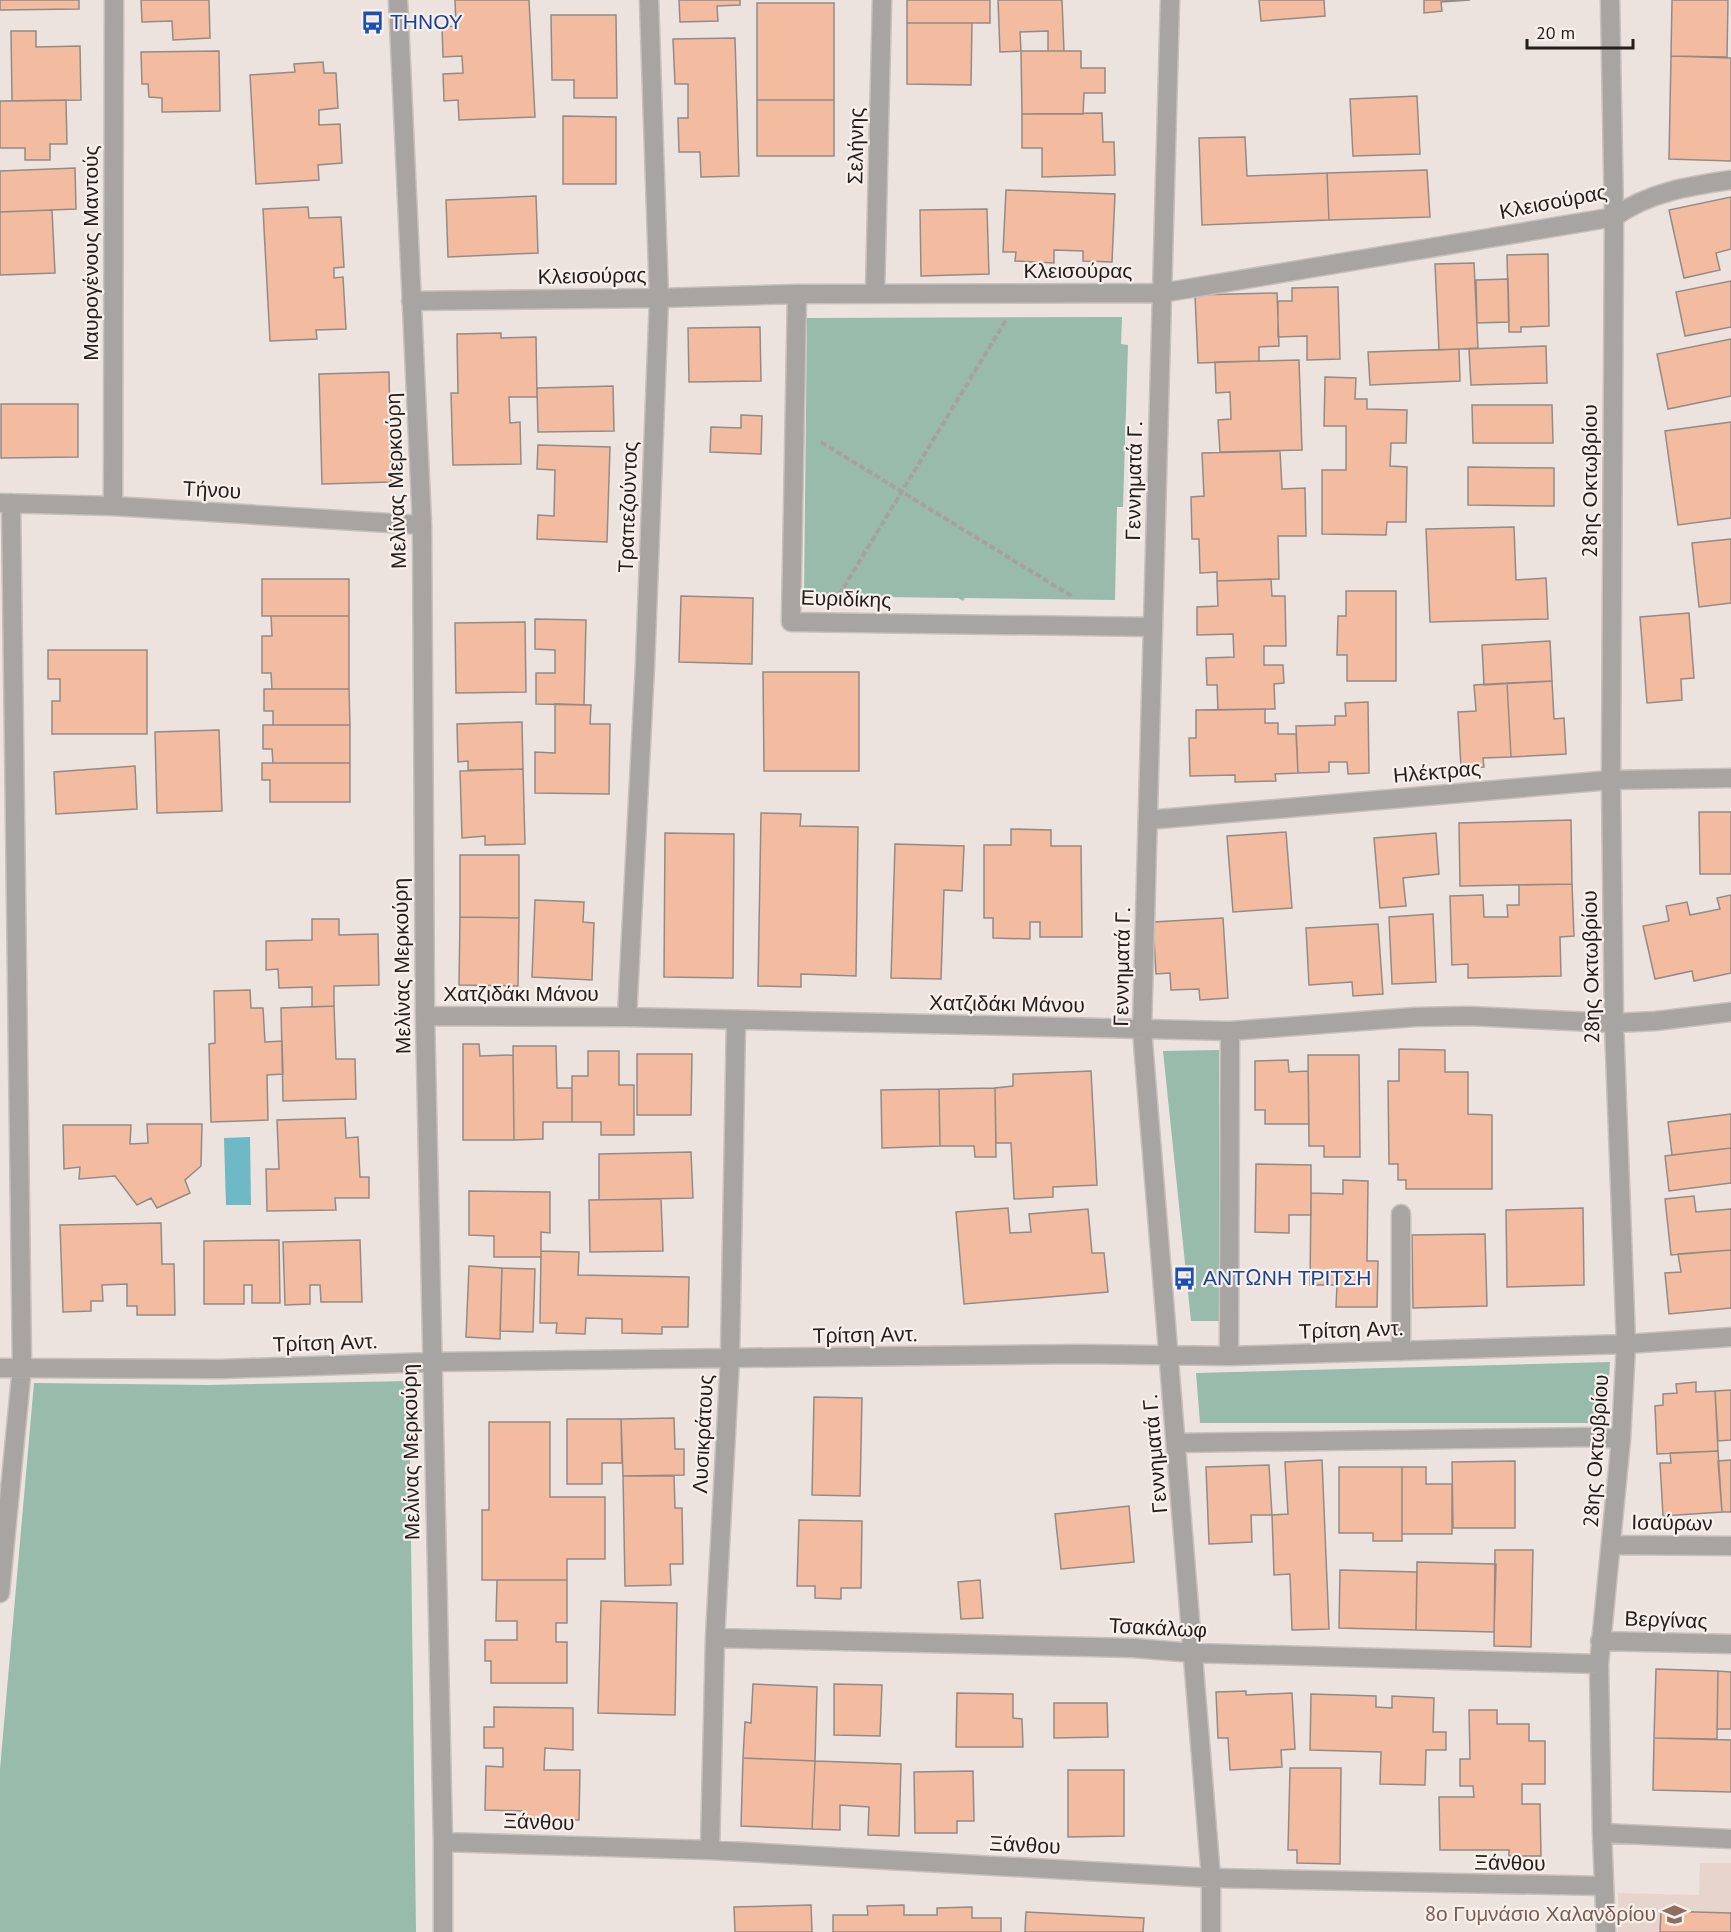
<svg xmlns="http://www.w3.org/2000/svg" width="1731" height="1932" font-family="'PT Sans',sans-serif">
  <rect width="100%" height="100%" fill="#ede3de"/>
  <path fill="#e7d5cd" d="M1700,1863h31v69h-113v-39l81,2z"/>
  <path fill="#98bbab" d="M1122,317l-1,27 7,1 -5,162h-6l-2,93 -150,-2 -2,3 -5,-3 -154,-2 3,-278z
    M1219,1050v271h-28l-28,-270z
    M1610,1362l-4,61h-406l-4,-50z
    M409,1381l7,551h-416v-163l34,-386 173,2z"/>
  <path fill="#6fb8c5" d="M250,1137l1,68h-25l-2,-67z"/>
  <path fill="#f3bb9f" stroke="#948b86" stroke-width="1.5" d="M0,0h79v9l-79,1z
    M141,0h68l1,38 -37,2 -1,-19 -30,1z
    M455,0h74l6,117 -76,3 -1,-20 -14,1 -1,-27 20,-1 -1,-17 -19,1 -1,-30 14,-1z
    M679,0h61v5l-23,1 1,15 -38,1z
    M907,0h83v23h-83z
    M998,0h64l2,51h-16v-20l-28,1 1,19 -21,1z
    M1259,0h65l1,16 -64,5z
    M1424,0h46l-29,2 1,9 -18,2z
    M1672,0h56l-1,57 -56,-1z
    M757,3h77v97h-77z
    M551,15h65l1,83h-43v-18h-22z
    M907,23h65l-1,62 -64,-1z
    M11,31h25v16l44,-1 1,54 -69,1z
    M735,38l4,138 -38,1 -1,-25h-21l-1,-34h10v-34h-13l-2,-45z
    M219,51l1,60 -58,1v-14l-13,-1 -1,-13h-6l-1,-32z
    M1021,51h60v17h24v25h-21l-1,21h-61z
    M1671,56l60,2v103l-62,-2z
    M323,62l1,11h12l2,35 -19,2v15l21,-1 2,39 -24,2 1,15 -63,4 -6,-109 45,-3 -1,-8z
    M1417,96l3,58 -67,2 -3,-57z
    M66,100l1,44h-17v16h-25v-12h-25v-47z
    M757,100h77v56h-77z
    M1102,113l1,29h11l1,33 -73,2v-29h-20v-34z
    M563,116l53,1v67h-53z
    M1245,137l2,39 80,-3 2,47 -127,5 -3,-87z
    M75,168l1,41 -76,3v-41z
    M1427,170l3,47 -101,3 -2,-47z
    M1006,190l109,4 -3,68 -29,-1v-10l-29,-1v13l-39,-2 1,-9h-13z
    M536,196l2,57 -90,4 -2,-57z
    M1731,197v52l-15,4 4,17 -36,8 -15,-68z
    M308,207l1,11 32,-1 3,50 -10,1v10l9,-1 3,52 -30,1 1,9 -47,2 -7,-132z
    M987,209l2,65 -68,2 -1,-66z
    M52,210l3,63 -55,2v-63z
    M1548,254l1,72 -28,1v5h-12l-2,-77z
    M1474,263l4,85 -39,2 -4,-86z
    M1508,279l1,43 -32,1 -1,-43z
    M1731,281v46l-46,9 -9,-44z
    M1338,287l2,72 -33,1v-24l-29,1v-36h14v-13z
    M1277,293l2,53 -20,1v14l-61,2 -3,-68z
    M760,327l1,54 -72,1 -1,-54z
    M501,333v5l35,-1 1,60h-28l1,26 10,-1 1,42 -68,1 -2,-72h7l-1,-59z
    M1731,339v57l-63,13 -11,-55z
    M1546,346l1,37 -76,2 -2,-36z
    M1459,349l1,32 -90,4 -2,-33z
    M1299,360l3,90 -82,2 -2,-32 13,-1 -1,-27 -14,1 -1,-31z
    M389,372l2,110 -69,2 -3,-110z
    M1325,377l31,1 -1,21h12v10l40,1 -1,33h-15l-1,23 17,1 -1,55h-19l-1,13 -64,-1v-64h24v-44h-22z
    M613,386l1,45 -76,1 -1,-44z
    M1,404h77v53l-77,1z
    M1472,405h80l1,38h-80z
    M741,415l21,1 -1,38 -51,-2 1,-25 30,1z
    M1731,422v96l-53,7 -13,-94z
    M538,445l72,2 -3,95 -70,-3 1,-24 16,1 1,-46 -18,-1z
    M1280,451l2,38 23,-1 1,48h-28l1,43 -62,2v-9l-17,1 -1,-34h-7l-1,-42 13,-1 -2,-43z
    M1468,467l86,1v38l-86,-1z
    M1514,527l2,53 30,-2 2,41 -118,3 -4,-93z
    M1731,539v64l-32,4 -7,-64z
    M262,579h87v37h-87z
    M1271,579l1,17h13l1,50h-22v19h19l1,18 -10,1 1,25 -57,1 -1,-25h-10l-1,-27 28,-1 -1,-23 -36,1v-28l21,-1 -1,-25z
    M1346,591h50v90h-49v-26h-10l1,-39h8z
    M681,596l72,2 -1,66 -73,-2z
    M1689,613l5,65 -13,1 1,21 -35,3 -7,-86z
    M271,616h78v73h-77l-1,-16h-9v-37h10z
    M535,619l51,1 -2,85 -48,-1v-31h19v-23l-20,-1z
    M525,622l1,70 -70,1 -1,-70z
    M1550,641l2,40 -68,4 -2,-40z
    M48,650h99v84h-95v-33h8v-22h-12z
    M763,672h96v99h-95z
    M1552,681l2,38 10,-1 2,36 -55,3 -4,-74z
    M1507,683l4,74 -28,1 1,9 -23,1 -3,-56 18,-1 -2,-26z
    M264,689h85l1,36h-77v-14h-9z
    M1368,702l1,71 -21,1 -1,-12h-18v10l-31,1 -2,-47 39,-1v-9h11l-1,-13z
    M555,704l36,1 -1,19h20l-1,70 -74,-1v-41l20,1z
    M1265,709v14h13v11h18l2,39 -23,1 1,7 -41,1v-7l-45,1 -1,-38h7v-28z
    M522,722l1,47 -55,1v-9l-10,1 -1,-38z
    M263,725h87v38h-77l-1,-14h-9z
    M219,730l3,81 -65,2 -2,-81z
    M262,763h88v39h-80v-22h-8z
    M135,766l2,43 -81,5 -2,-42z
    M523,769l2,75 -40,1v-9l-23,2 -2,-67z
    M1699,812h32v62h-31z
    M761,813l40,1 -1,12 58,1 -2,149 -55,-2v13l-43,-1z
    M1571,820l1,64 -112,2 -1,-63z
    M1011,829l40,1v16h30l1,91h-42v-15h-10v17l-37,-1v-20h-9v-73h27z
    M1286,832l6,76 -59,4 -6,-76z
    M665,833l69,1 -1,144 -69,-1z
    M1436,833l3,41 -36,4 3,28 -26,2 -6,-70z
    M895,844l69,2 -2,45 -18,-1 -3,89 -50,-1z
    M460,855h59v63l-59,-1z
    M1572,884l2,52 -14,1 1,39 -93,2v-14l-16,1 -2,-69 33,-1 1,22h24l-1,-12h12v-20z
    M1731,895v78l-37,8 -2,-10 -37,8 -12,-53 26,-5 -3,-15 21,-4 3,13 30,-6 -3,-11z
    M535,900l49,2 -1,20 11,1 -2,57 -60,-3z
    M1433,914l3,68 -44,2 -3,-67z
    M460,917l59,1 -1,68 -59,-1z
    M1223,918l5,80 -28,2 -1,-11 -28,1 -1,-17 -14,1 -3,-52z
    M312,919h27v16l39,-1 1,51 -45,1v20l-22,1v-20l-33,1 -1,-19 -12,1v-29l46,-1z
    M1378,924l5,70 -30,2 -1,-14 -43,3 -3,-57z
    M250,990l1,18h12l2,34 17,-1 1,33 -16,1 1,45 -57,2 -2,-78 6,-1 -1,-52z
    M334,1006l2,53h19l1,40 -73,2 -2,-93z
    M463,1044h16l1,12 33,-1 1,85h-51z
    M513,1046h43l1,42h15v34h-29v17l-29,1z
    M1399,1049l46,1v22h23v42l24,1v74h-86v-9h-8v-16h-9l-1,-83h11z
    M588,1051h31v34h15v50h-33v-13h-29v-46h16z
    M637,1054h55l-1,61h-54z
    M1308,1055h51l1,102h-36v-11h-15z
    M1288,1060l1,12 19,-1 1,53h-44v-14h-10v-49z
    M1091,1071l6,114 -44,2v10l-39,2 -3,-56h-15l-1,-55 18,-2v-12z
    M995,1088l1,69h-21l-1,-11h-34l-1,-57z
    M939,1089l1,57 -58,2 -1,-58z
    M1731,1114v34l-59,7 -4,-33z
    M345,1118l1,20 12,-1 2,40h9v21h-34l1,12 -69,1 -1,-42h13l-2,-49z
    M147,1124h55l-1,42 -16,14 5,13 -33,15 -6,-10 -14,7 -22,-29 -36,3 1,-12 -16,2 -1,-44h68l-1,19 18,-1z
    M1731,1148v35l-62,8 -4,-35z
    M691,1152l2,46 -94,2v-46z
    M1256,1164l55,1v50h-22v18l-34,-1z
    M1343,1180l25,1 -1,80h11l-1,46h-41l1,-22h-27l1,-92 32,1z
    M469,1191l81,1v41l-9,-1v25h-47v-21l-25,-1z
    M1694,1196l2,16 35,-3v41l-60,5 -6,-56z
    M661,1199l2,52 -73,1 -1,-52z
    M1008,1208l2,25 21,-1 -2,-18 59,-5 4,44h12l4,39 -144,12 -8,-92z
    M1583,1208l1,77 -77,2 -1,-77z
    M161,1223l1,41h12l1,51h-38v-9h-10v-22l-25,1 1,16h-12v10l-28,1 -3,-87z
    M1485,1234l2,72 -74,2 -1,-73z
    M279,1240l1,63h-28v-18h-8v19h-40v-63z
    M360,1240l2,62h-41l-1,-17h-10v19l-25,1 -2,-63z
    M1731,1250v58l-62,6 -4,-41 16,-1 -3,-18z
    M541,1251l38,1 -1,23 111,2 -1,50h-26v7l-40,-1v-14l-36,-1 -1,16 -29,-1 1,-10h-17z
    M469,1266l33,2 -2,71 -34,-2z
    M502,1268l33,1 -2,63 -33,-1z
    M1696,1382v10l19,-1 3,60 -61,3 -2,-48 8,-1v-11l14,-1 -1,-9z
    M1731,1390v50l-13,1 -3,-50z
    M814,1397l48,1 -2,98 -48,-1z
    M674,1418l1,31h9v26l-61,1 -2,-57z
    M567,1419h54l1,44h-20v21h-35z
    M489,1422h61v75h55v62h-38v21h-85v-70h7z
    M1718,1451l4,61 -59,4 -3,-53h11l-1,-10z
    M1322,1460l7,169 -37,1 -2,-56 -16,1 -2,-60 16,-1 -3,-52z
    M1731,1460v52h-9l-4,-51z
    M1515,1461v67h-62l-1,-66z
    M1269,1465l3,50h-21l1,27 -43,2 -3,-77z
    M1339,1467h63v74h-29v-8h-34z
    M1402,1467h24v17h26v50h-50z
    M623,1476h51l1,32h7l1,56h-13l1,21 -46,1z
    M1129,1506l5,56 -73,7 -6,-55z
    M799,1520l63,1 -1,67h-20v11l-26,-1v-12h-18z
    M1495,1550h38l-2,97 -37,-1z
    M1417,1562l79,2 -2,68 -78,-2z
    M1340,1570l77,2 -1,58 -77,-2z
    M497,1580h70v43h-11v19h11v41h-76v-22h-6v-21h32v-19h-21z
    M980,1580l3,38 -22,1 -3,-37z
    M601,1601l76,2 -2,112 -77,-2z
    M1656,1669l62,2 -1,68 -63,-1z
    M1718,1671l13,1v57h-14z
    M753,1684l64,3 -2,74 -72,-3 2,-36 6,1z
    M834,1684l48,1 -2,51 -46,-1z
    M1246,1691v4l46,-2 3,56 -14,1 1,17 -52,3 -2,-32h-10l-2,-46z
    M957,1693l56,1v24l9,1 1,28h-67z
    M1311,1694l65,2v11l16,1v-12l42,2 -1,34h13v18h-20l-1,35 -45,-1 1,-32 -71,-2z
    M1054,1703h53l1,34 -54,1z
    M494,1707l79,1v42l-28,-2 -1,22h36l-1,50 -57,-2 1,-7 -38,-1 1,-44 17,1v-19h-19v-21h10z
    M1469,1710h28v14h32v17h16v43h-23v20h18l1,52h-32v-6h-69l-1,-53h35l-1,-11h-13v-27h10z
    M1654,1738l77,2v52l-78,-2z
    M743,1758l72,3 -3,68 -71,-3z
    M815,1761l86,3 -2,72 -31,-1 1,-28 -29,-2v25l-28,-1z
    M1290,1768h51l-1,96 -43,-1v-13h-9z
    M1068,1770h56v66l-56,1z
    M973,1771l1,50h-17v12h-42l-1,-61z
    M811,1905l1,27h-77l-1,-25z
    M904,1905v10h33v-7l35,-1v11h29v14h-168v-17h35l-1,-9z
    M1661,1911l70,2v19h-71z
    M1026,1912l118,6 -1,14h-118z"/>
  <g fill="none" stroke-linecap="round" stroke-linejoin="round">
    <defs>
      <path id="minor" d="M398,0l24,525 3,491 18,826v90
        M1170,0l-28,1030 69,848v54
        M797,294l-6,328 362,5
        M875,294l7,-294
        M411,301l248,-3 138,-4 365,-1 452,-76c35,-25 76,-31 117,-37
        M0,503l113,3 309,19
        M113,506l1,-506
        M1148,820l463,-40 120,-2
        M425,1016l202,1 603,14 185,-14 54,-1 145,7 42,-2 75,-9
        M627,1017l18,-352 14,-367 -10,-298
        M1401,1214v137
        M1229,1356l1,-325
        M0,1368l221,1 211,-7 298,-4 349,-4 150,2 397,-12 105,-7
        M1176,1443l416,-6 29,2
        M1612,1545l119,1
        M0,1593l22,-226 -11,-864
        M715,1638l419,10 59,5 406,11
        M1600,1641l131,3
        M1602,1833l129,6
        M443,1842l267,8 501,28 393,8
        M710,1850l5,-212 15,-280 6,-338
        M1606,1932l-4,-99 -3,-169 22,-225 5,-95 -12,-321 -3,-243 3,-563 -4,-217"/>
    </defs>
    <use href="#minor" stroke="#c8c0bb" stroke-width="21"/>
    <path stroke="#a8a09d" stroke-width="4" stroke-dasharray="6 3" stroke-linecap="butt" d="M821,442l252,155
      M839,595l167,-275"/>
    <use href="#minor" stroke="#a8a4a1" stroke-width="18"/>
  </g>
  <defs>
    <symbol id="bus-bare" viewBox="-9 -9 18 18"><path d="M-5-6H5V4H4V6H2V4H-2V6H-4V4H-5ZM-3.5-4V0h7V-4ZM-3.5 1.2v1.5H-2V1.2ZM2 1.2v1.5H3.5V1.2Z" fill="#1a4fb4" stroke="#faf0eb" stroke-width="2.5" paint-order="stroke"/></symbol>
    <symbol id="school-bare" viewBox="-9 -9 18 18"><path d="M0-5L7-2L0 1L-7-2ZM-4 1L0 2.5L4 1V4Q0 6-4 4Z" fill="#8d6e63" stroke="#faf0eb" stroke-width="2.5" paint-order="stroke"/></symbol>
  </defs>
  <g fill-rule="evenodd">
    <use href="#bus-bare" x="356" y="6" width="33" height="33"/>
    <use href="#bus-bare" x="1168" y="1262" width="33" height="33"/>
    <use href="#school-bare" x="1658" y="1898" width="33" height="33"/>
  </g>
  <g text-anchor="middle" stroke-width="4.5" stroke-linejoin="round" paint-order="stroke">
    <g font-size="21" fill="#164399" stroke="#faf0eb" text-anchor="start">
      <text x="390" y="29">ΤΗΝΟΥ</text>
      <text x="1203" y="1285">ΑΝΤΩΝΗ ΤΡΙΤΣΗ</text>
    </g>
    <g font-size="21" fill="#221e1d" stroke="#faf0eb">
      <text transform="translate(856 146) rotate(-89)" y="7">Σελήνης</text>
      <text transform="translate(1553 202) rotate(-11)" y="7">Κλεισούρας</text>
      <text transform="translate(91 253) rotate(-90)" y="7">Μαυρογένους Μαντούς</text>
      <text x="1078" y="278">Κλεισούρας</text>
      <text transform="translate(592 276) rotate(-1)" y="7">Κλεισούρας</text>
      <text transform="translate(396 481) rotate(-92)" y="7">Μελίνας Μερκούρη</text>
      <text transform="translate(1134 481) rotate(-89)" y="7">Γεννηματά Γ.</text>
      <text transform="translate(1590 481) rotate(-90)" y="7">28ης Οκτωβρίου</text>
      <text transform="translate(212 490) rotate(3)" y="7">Τήνου</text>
      <text transform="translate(628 507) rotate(-88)" y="7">Τραπεζούντος</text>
      <text transform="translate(846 599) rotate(2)" y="7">Ευριδίκης</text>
      <text transform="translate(1437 772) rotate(-5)" y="7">Ηλέκτρας</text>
      <text transform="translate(402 966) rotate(-91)" y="7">Μελίνας Μερκούρη</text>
      <text transform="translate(1122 967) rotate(-89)" y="7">Γεννηματά Γ.</text>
      <text transform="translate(1591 967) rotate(-91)" y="7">28ης Οκτωβρίου</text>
      <text x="521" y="1001">Χατζιδάκι Μάνου</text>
      <text transform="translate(1007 1004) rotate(1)" y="7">Χατζιδάκι Μάνου</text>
      <text transform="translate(1351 1330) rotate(-2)" y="7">Τρίτση Αντ.</text>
      <text transform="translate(865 1335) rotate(-1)" y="7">Τρίτση Αντ.</text>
      <text transform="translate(325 1343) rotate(-2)" y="7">Τρίτση Αντ.</text>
      <text transform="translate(703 1434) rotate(-87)" y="7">Λυσικράτους</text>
      <text transform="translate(1596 1451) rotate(-86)" y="7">28ης Οκτωβρίου</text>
      <text transform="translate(411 1452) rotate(-91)" y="7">Μελίνας Μερκούρη</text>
      <text transform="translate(1155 1454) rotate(-95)" y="7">Γεννηματά Γ.</text>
      <text transform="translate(1672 1523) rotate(1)" y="7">Ισαύρων</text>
      <text transform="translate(1666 1620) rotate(2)" y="7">Βεργίνας</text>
      <text transform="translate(1158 1628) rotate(3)" y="7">Τσακάλωφ</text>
      <text transform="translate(539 1822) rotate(2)" y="7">Ξάνθου</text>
      <text transform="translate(1025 1845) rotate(3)" y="7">Ξάνθου</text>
      <text transform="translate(1510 1863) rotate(1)" y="7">Ξάνθου</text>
    </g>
    <g font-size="21" fill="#785e54" stroke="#faf0eb" text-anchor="end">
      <text x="1656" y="1921">8ο Γυμνάσιο Χαλανδρίου</text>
    </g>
  </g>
  <path d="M1527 39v9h106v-9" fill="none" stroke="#221e1d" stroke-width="3"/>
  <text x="1536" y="39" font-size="18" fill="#221e1d" stroke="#faf0eb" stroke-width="4.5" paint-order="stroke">20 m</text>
</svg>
